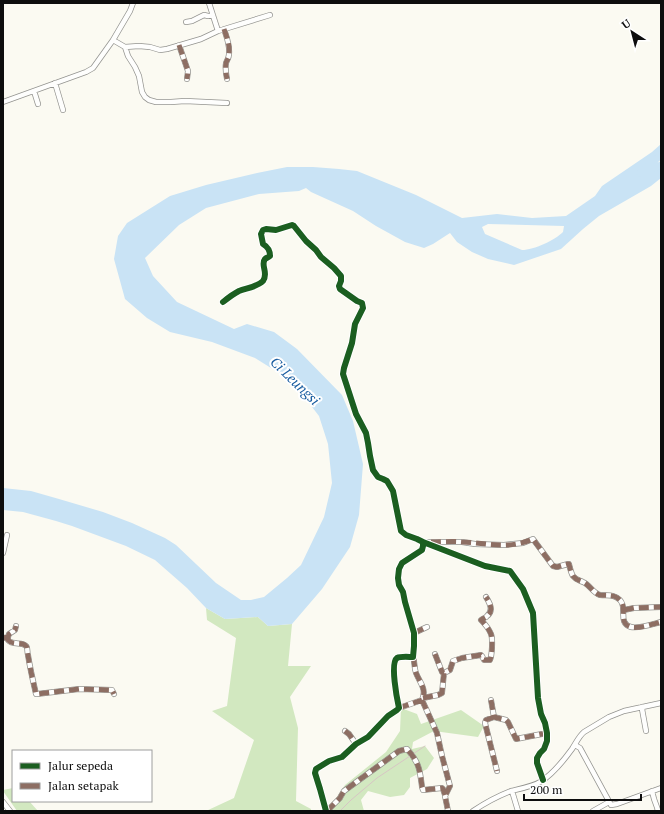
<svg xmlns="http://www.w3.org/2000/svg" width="664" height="814" font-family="'PT Serif',serif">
  <rect width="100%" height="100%" fill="#fbfaf2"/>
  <path fill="#d2e8c0" d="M206,608l19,11 33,-2 10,9 24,-2 -4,42h23l-21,31 8,31 -2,73 15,8v2h-105l28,-13 20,-58 -42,-29 15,-5 9,-68 -29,-18z
    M401,708l16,6 4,10 40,-14 23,16 -6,11 -44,-6 -21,11 -1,7 13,-3 9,12 -7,11 -17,9v9l-6,8 -14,2 -22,-6 -7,9 3,11h-35l-1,-1 17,-25 41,-33 14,-21z
    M13,788v13h16l9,10h-21l-14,-20v-1z"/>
  <path fill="#c9e3f5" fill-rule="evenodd" d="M661,144v11l-16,15 3,1 13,-6v13l-10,8 -52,30 -16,13 -22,20 -47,16 -26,-6 -16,-7 -15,-10 -7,-9 -17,11 -9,4 -19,-6 -29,-16 -23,-15 -42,-19 -5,-4 -7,3 -40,3 -53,14 -27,17 -34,33 8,18 24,26 57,27 13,-5 27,8 23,17 45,46 11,26 10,43 -4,51 -9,32 -28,42 -30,35 -24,2 -10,-9 -33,2 -19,-11 -19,-20 -32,-28 -29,-14 -54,-20 -16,-5 -33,-9 -20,-2v-22l28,3 28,8 44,13 29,11 33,15 11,7 40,38 25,17h10l13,-3 23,-19 14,-13 23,-48 8,-34 -4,-39 -9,-28 -17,-22 -23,-21 -24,-15 -43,-16 -42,-10 -23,-14 -22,-19 -11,-40 4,-23 9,-13 43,-27 36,-11 51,-12 30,-6h26l26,2 18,2 59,24 46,23 35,-4 35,4 34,-2 29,-20 7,-10 50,-34zM488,224l76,2 -1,6c-8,8 -29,18 -41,18l-37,-16 -3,-7z"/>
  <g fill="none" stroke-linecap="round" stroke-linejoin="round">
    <path stroke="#c9e3f5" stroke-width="7" d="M645,170l3,1 13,-6
      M640,173l4,-3 17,-15"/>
    <defs>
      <path id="street" d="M209,3l9,28
        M186,22l6,-1 12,-6 4,1 5,-1
        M224,29c3,9 6,16 5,25 0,4 -2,6 -3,9 -1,5 0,11 1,16
        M113,40l12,7 3,9 7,11 4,9 3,16 3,5 4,3 7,2h15l14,-1 42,2
        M179,45l9,26 -1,8
        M125,47l14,-1 11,1 10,3 7,-1 34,-10 17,-8 52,-16
        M55,83l8,27
        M34,91l4,13
        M3,102l83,-30 7,-4 20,-28 17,-29 3,-8
        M223,302c5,-4 10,-8 16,-11 8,-3 18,-4 24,-10 6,-8 -3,-16 2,-22 1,-1 4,-2 5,-3 0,-6 -2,-9 -7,-12l-2,-10 2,-4 3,-1 10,1 16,-5 2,1 12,15 10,9 5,7 13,11 7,8v5l-2,5 1,3 17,12 5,2 1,5 -8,16 -3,19 -8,25 -1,6 13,40 10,19 2,10 2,13 3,14 5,7 5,2 4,2 6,10 8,40 5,4 11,4 6,3v4l-1,4 -20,13 -3,6 -1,9 1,7 4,7 2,10 9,31v13l-1,11c-4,0 -12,-1 -16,1 -7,5 0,41 2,50l-2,2 -9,6 -20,21 -12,7 -14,13 -13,4 -13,8 -1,4 5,16 6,22
        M423,542l62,24 25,5 13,18 10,24 5,85 3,16 4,9 2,10v8l-3,8 -4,4 -3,5v5l6,17
        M426,542h36l13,2 29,1 19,-2 10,-4 20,27 4,1 11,-3h1c1,4 2,9 4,12 3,4 6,4 10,6 7,3 10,11 17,13 8,1 14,-1 20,5 8,8 -3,23 11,27 7,2 22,-3 30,-5
        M3,553l4,-18
        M624,610l10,-2 27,-1
        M414,633l13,-6
        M8,637v3c5,6 14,1 18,6 2,1 1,7 2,9 2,13 5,26 8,39h1l42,-5 33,1 2,4
        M3,638l5,-1 1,-3 6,-4 1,-4
        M435,654l7,18 2,1
        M413,657c2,5 1,11 3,16 4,10 11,16 6,27l15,33 5,23 8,30 -5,10 3,15
        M423,698l15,-3 4,-2 2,-20 6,-3 3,-9 9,-3 19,-3 1,1 2,4h6c2,-5 3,-21 1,-26 -2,-5 -6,-10 -10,-14 2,-2 5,-2 6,-4 7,-5 3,-13 -1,-19
        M491,700l3,17 12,3 2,2 8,17 31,-6
        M642,707v2l4,22
        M399,708l23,-8
        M494,717l-8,3 -1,3 12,48
        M345,731l4,3 7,10
        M575,745l5,3 31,57 6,-1 44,-16
        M512,791l6,20
        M652,791l2,8 4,11 -1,1
        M3,802l7,9
        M327,811l13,-13 1,-2 3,-5 55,-40 8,-2c12,13 13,21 15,38l1,3 19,-2 1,1 2,6
        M473,811c12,-8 25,-15 38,-20 8,-2 23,-5 29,-9 12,-7 24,-22 32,-33 4,-6 7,-13 12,-17l25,-15 15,-6 37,-8
        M593,811l16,-9"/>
    </defs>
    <use href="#street" stroke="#949490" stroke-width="6"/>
    <use href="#street" stroke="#fefefd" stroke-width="4.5"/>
    <path stroke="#d7c5c4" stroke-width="1" d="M340,811l11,-11 26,-22 48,-32"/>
    <path stroke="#8d6e63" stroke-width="5" stroke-dasharray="10 5" stroke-linecap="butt" d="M224,29c3,9 6,16 5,25 0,4 -2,6 -3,9 -1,5 0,11 1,16
      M179,45l9,26 -1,8
      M431,542c10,0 21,-1 31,0 25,1 46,8 71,-3l20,27 4,1 11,-3h1c1,4 2,9 4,12 3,4 6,4 10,6 7,3 10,11 17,13 8,1 14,-1 20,5 8,8 -3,23 11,27 7,2 22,-3 30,-5
      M624,610l10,-2 27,-1
      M414,633l13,-6
      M8,637v3c5,6 14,1 18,6 2,1 1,7 2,9 2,13 5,26 8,39h1l42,-5 33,1 2,4
      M3,638l5,-1 1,-3 6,-4 1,-4
      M435,654l7,18 2,1
      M413,657c2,5 1,11 3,16 4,10 11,16 6,27l15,33 5,23 8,30 -5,10 3,15
      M423,698l15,-3 4,-2 2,-20 6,-3 3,-9 9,-3 19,-3 1,1 2,4h6c2,-5 3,-21 1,-26 -2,-5 -6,-10 -10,-14 2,-2 5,-2 6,-4 7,-5 3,-13 -1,-19
      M491,700l3,17 12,3 2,2 8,17 31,-6
      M399,708l23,-8
      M494,717l-8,3 -1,3 12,48
      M345,731l4,3 7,10
      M327,811l13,-13 1,-2 3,-5 55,-40 8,-2c12,13 13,21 15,38l1,3 19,-2 1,1 2,6"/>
    <defs>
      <path id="cycleway" d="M223,302c5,-4 10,-8 16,-11 8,-3 18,-4 24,-10 6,-8 -3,-16 2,-22 1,-1 4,-2 5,-3 0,-6 -2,-9 -7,-12l-2,-10 2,-4 3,-1 10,1 16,-5 2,1 12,15 10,9 5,7 13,11 7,8v5l-2,5 1,3 17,12 5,2 1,5 -8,16 -3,19 -8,25 -1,6 13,40 10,19 2,10 2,13 3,14 5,7 5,2 4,2 6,10 8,40 5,4 11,4 6,3v4l-1,4 -20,13 -3,6 -1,9 1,7 4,7 2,10 9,31v13l-1,11c-4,0 -12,-1 -16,1 -7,5 0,41 2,50l-2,2 -9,6 -20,21 -12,7 -14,13 -13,4 -13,8 -1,4 5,16 6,22
        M423,542l62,24 25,5 13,18 10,24 5,85 3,16 4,9 2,10v8l-3,8 -4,4 -3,5v5l6,17"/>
    </defs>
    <use href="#cycleway" stroke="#fff" stroke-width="8"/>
    <use href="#cycleway" stroke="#1b5e20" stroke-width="6"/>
  </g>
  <g text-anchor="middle" stroke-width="4" stroke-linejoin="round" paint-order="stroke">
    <g font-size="14" font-style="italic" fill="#175b9f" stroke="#fff">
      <text transform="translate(295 381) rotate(44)" y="5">Ci Leungsi</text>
    </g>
  </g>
  <rect width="664" height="814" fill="none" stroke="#0d0d0d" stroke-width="8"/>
  <rect x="12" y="750" width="140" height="52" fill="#ffffff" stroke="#9e9e9e"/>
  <rect x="20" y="763" width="20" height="6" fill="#1b5e20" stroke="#9e9e9e"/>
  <text x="48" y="770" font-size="12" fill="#0d0d0d">Jalur sepeda</text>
  <rect x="20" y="783" width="20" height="6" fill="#8d6e63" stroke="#9e9e9e"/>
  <text x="48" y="790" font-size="12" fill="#0d0d0d">Jalan setapak</text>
  <g transform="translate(632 32) rotate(324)" stroke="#ffffff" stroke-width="3" paint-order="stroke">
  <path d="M0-3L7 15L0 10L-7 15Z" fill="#0d0d0d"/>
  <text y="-6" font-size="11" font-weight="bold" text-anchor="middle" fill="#0d0d0d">U</text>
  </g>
  <path d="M524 794v6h117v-6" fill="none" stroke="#0d0d0d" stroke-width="2"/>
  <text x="530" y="794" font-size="12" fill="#0d0d0d" stroke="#ffffff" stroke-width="3" paint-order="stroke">200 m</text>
</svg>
